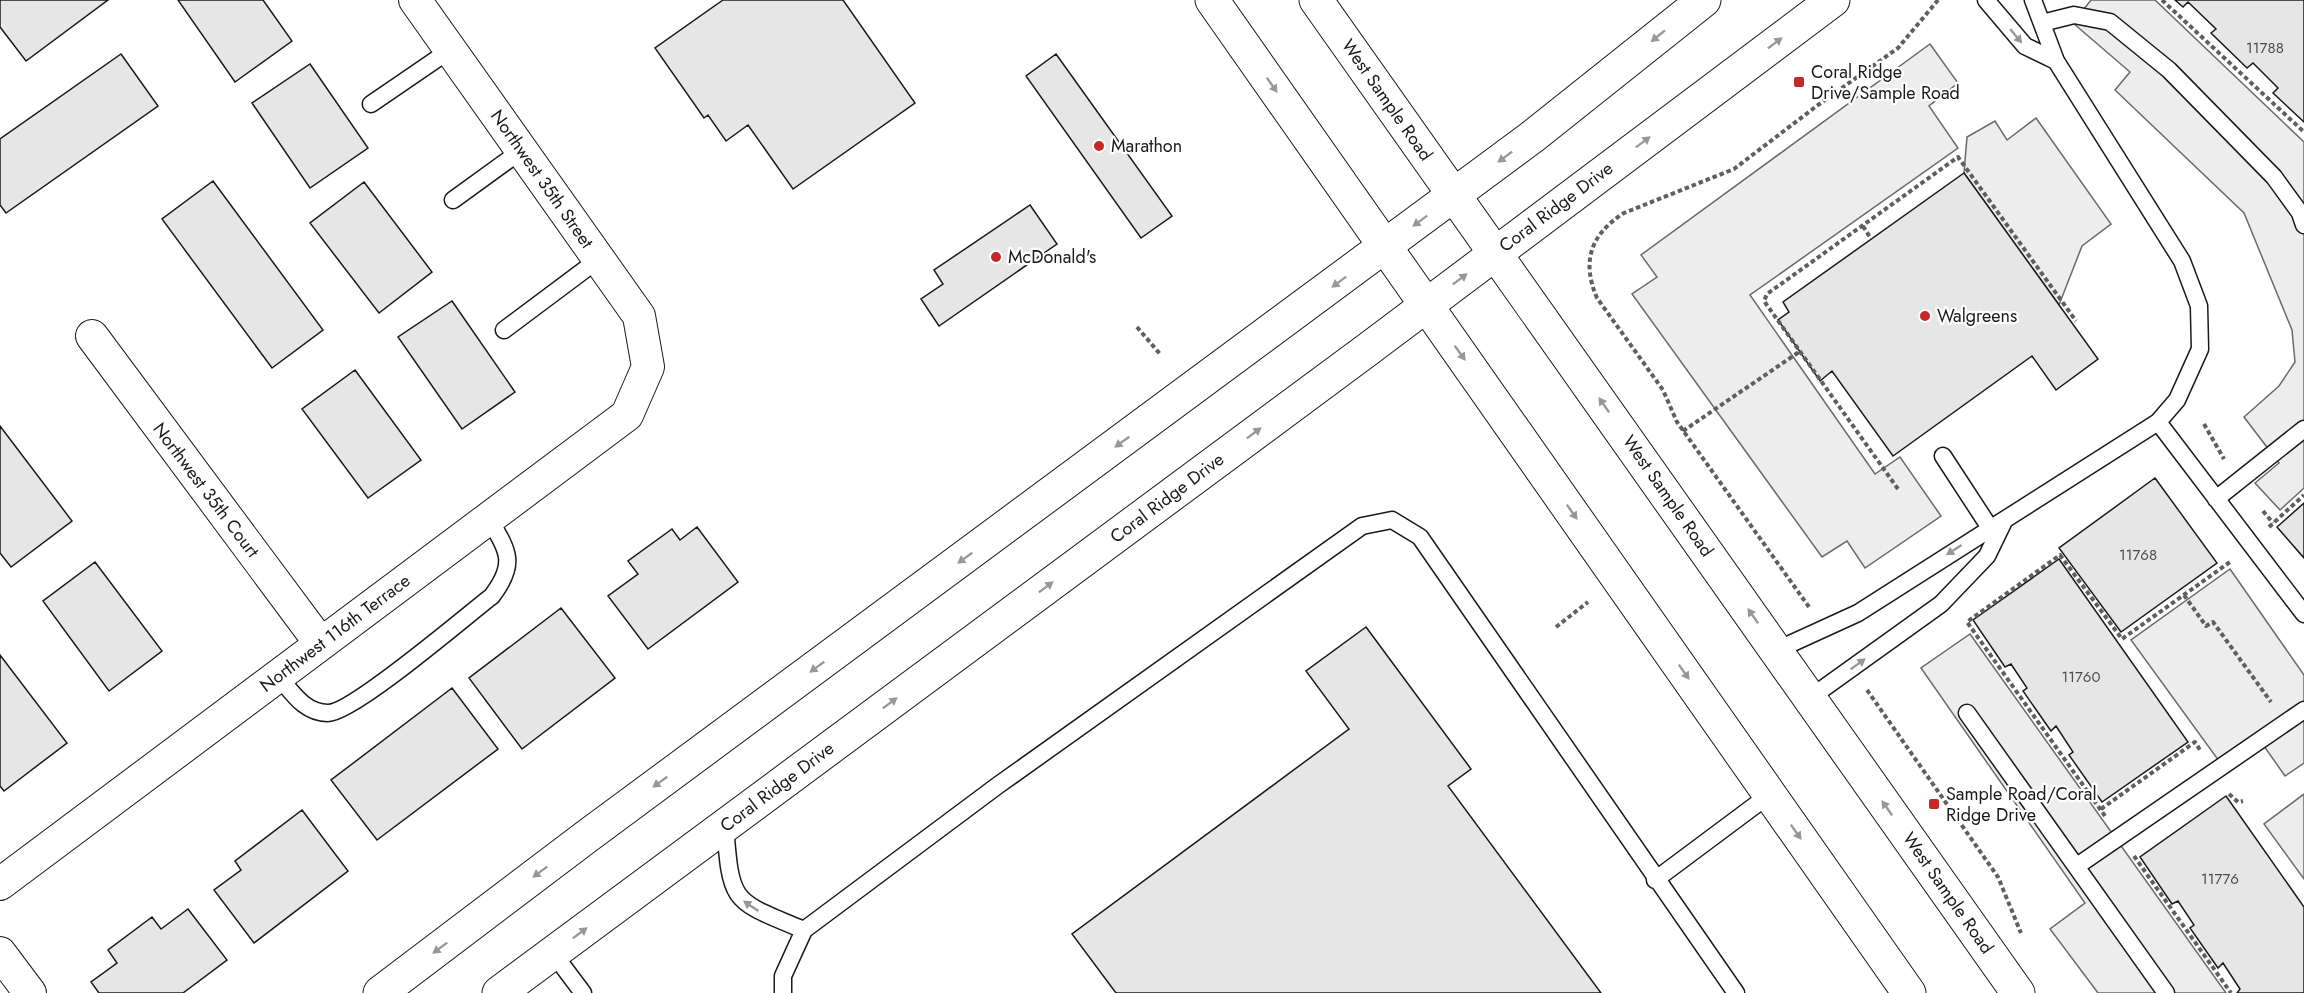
<svg xmlns="http://www.w3.org/2000/svg" width="2304" height="993" font-family="Jost,sans-serif">
  <rect width="100%" height="100%" fill="#fff"/>
  <path fill="#ededed" stroke="#6a6a6a" stroke-width="1.5" d="M2091,0h64l149,142v346l-24,22 -25,-27 24,-20 -35,-46 35,-31 16,-24 -3,-32 -48,-117 -129,-123 15,-18 -57,-49z
    M1930,44l28,39 -29,23 29,42 -208,147 125,179 25,-17 41,59 -76,52 -18,-27 -25,16 -190,-263 25,-17 -16,-22z
    M2036,118l75,106 -29,22 -23,59 -95,-132 3,-36 28,-16 12,19z
    M2230,569l74,106v88l-19,13 -21,-30 -37,26 -96,-132z
    M1970,634l256,359h-128l-48,-64 35,-26 -164,-235z
    M2304,794v85l-40,-55z"/>
  <path fill="#e6e6e6" stroke="#1a1a1a" stroke-width="1.5" d="M0,0h108l-82,61 -26,-34z
    M178,0h85l29,41 -57,41z
    M723,0h120l72,103 -122,86 -45,-64 -22,16 -18,-26 -4,3 -49,-70z
    M2175,0h129v122l-31,-29 5,-5 -25,-25 -6,5 -36,-35 5,-4 -28,-27 -5,5z
    M121,54l37,52 -152,107 -6,-8v-66z
    M1056,54l116,162 -31,22 -115,-162z
    M310,64l58,84 -58,40 -58,-85z
    M1964,173l134,186 -42,31 -24,-34 -139,100 -61,-85 -12,10 -42,-61 11,-8 -6,-10z
    M213,181l110,149 -51,38 -110,-149z
    M364,182l68,90 -53,41 -69,-90z
    M1030,205l27,39 -118,82 -18,-27 22,-15 -9,-14z
    M452,301l63,91 -53,37 -64,-92z
    M355,370l66,90 -53,38 -66,-89z
    M0,426l72,95 -61,46 -11,-14z
    M2155,478l62,85 -96,69 -62,-84z
    M2304,503v55l-27,-31z
    M697,527l41,55 -90,67 -40,-53 30,-22 -10,-13 44,-32 8,11z
    M2059,559l129,183 -86,60 -33,-47 4,-3 -17,-26 -5,5 -28,-40 4,-3 -16,-24 -6,3 -32,-47z
    M95,562l67,89 -53,40 -66,-90z
    M561,608l54,70 -93,71 -53,-71z
    M1366,627l105,142 -23,17 153,207h-485l-44,-59 277,-205 -43,-58z
    M0,655l67,88 -63,48 -4,-5z
    M452,688l46,61 -121,91 -46,-60z
    M2226,796l78,111v86h-67l3,-4 -17,-26 -5,5 -28,-40 4,-3 -16,-24 -6,3 -32,-47z
    M302,810l46,61 -94,72 -40,-53 27,-20 -6,-9z
    M188,909l39,51 -44,33h-84l-8,-11 26,-19 -9,-13 44,-33 9,12z"/>
  <g fill="none" stroke-linecap="round" stroke-linejoin="round">
    <defs>
      <path id="lane" d="M1986,0l39,46 31,15
        M2042,23l32,-8 36,7 59,48 105,107 26,36 4,12
        M371,104l79,-54
        M453,200l69,-50
        M504,330l95,-71
        M2158,422l146,192
        M1943,456l47,72
        M2216,499l88,-70
        M1777,650l81,-37 300,-191 19,-22 23,-51 -1,-43 -17,-45 -126,-200 -23,-61
        M278,676c14,16 26,37 50,37 25,0 138,-97 164,-117 25,-33 16,-45 -3,-77
        M1810,698l131,-94 46,-48 17,-35
        M1967,713l199,280
        M725,825c6,80 7,75 79,105
        M2077,866l227,-156
        M1655,880l114,-85
        M553,953l30,40
        M783,993v-17l21,-46 193,-144 365,-260 30,-6 28,17 316,456"/>
      <path id="street" d="M92,336l229,308
        M0,884l627,-469 21,-48 -9,-51 -224,-316
        M0,953l30,40"/>
      <path id="secondary" d="M380,993l206,-156 946,-700 172,-137
        M499,993l868,-643 466,-350"/>
      <path id="primary" d="M1212,0l697,993
        M1316,0l702,993"/>
    </defs>
    <use href="#lane" stroke="#1a1a1a" stroke-width="19"/>
    <use href="#street" stroke="#1a1a1a" stroke-width="34"/>
    <use href="#secondary" stroke="#1a1a1a" stroke-width="35"/>
    <use href="#primary" stroke="#1a1a1a" stroke-width="35"/>
    <path stroke="#5f5f5f" stroke-width="4" stroke-dasharray="4.5 3" stroke-linecap="butt" d="M2162,0l142,132
      M1863,226l8,13
      M1137,327l23,27
      M2204,424l20,35
      M1683,431l116,-79
      M1898,489l-134,-188 3,-7 191,-137 118,164
      M2263,511l10,12
      M2269,527l35,-32
      M2184,595l22,31 7,-4 58,80
      M1809,607l-132,-185 -14,-32 -66,-92c-16,-37 -6,-64 27,-85l110,-44 84,-64 80,-57 40,-48
      M1556,627l32,-25
      M1867,690l131,187 23,56
      M2229,794l9,8 5,-1
      M2101,809l94,-67 5,8
      M2105,816l-138,-194 93,-67 62,84 108,-77
      M2134,856l97,137"/>
    <use href="#lane" stroke="#fff" stroke-width="16"/>
    <use href="#street" stroke="#fff" stroke-width="32"/>
    <use href="#secondary" stroke="#fff" stroke-width="33"/>
    <use href="#primary" stroke="#fff" stroke-width="33"/>
  </g>
  <defs><path id="oneway-solid" d="M-6-.8H1V-3.2L6.5 0L1 3.2V.8H-6Z" transform="scale(1.5)"/></defs>
  <g fill="#989898">
    <use href="#oneway-solid" transform="translate(1658 36) rotate(141)"/>
    <use href="#oneway-solid" transform="translate(2016 36) rotate(50)"/>
    <use href="#oneway-solid" transform="translate(1775 43) rotate(-37)"/>
    <use href="#oneway-solid" transform="translate(1272 85) rotate(55)"/>
    <use href="#oneway-solid" transform="translate(1643 142) rotate(-37)"/>
    <use href="#oneway-solid" transform="translate(1505 157) rotate(143)"/>
    <use href="#oneway-solid" transform="translate(1420 221) rotate(143)"/>
    <use href="#oneway-solid" transform="translate(1460 279) rotate(-37)"/>
    <use href="#oneway-solid" transform="translate(1339 282) rotate(143)"/>
    <use href="#oneway-solid" transform="translate(1460 353) rotate(54)"/>
    <use href="#oneway-solid" transform="translate(1604 405) rotate(-125)"/>
    <use href="#oneway-solid" transform="translate(1254 433) rotate(-37)"/>
    <use href="#oneway-solid" transform="translate(1122 442) rotate(144)"/>
    <use href="#oneway-solid" transform="translate(1572 512) rotate(55)"/>
    <use href="#oneway-solid" transform="translate(1954 550) rotate(147)"/>
    <use href="#oneway-solid" transform="translate(965 558) rotate(144)"/>
    <use href="#oneway-solid" transform="translate(1046 587) rotate(-37)"/>
    <use href="#oneway-solid" transform="translate(1753 616) rotate(-125)"/>
    <use href="#oneway-solid" transform="translate(1858 664) rotate(-36)"/>
    <use href="#oneway-solid" transform="translate(817 667) rotate(144)"/>
    <use href="#oneway-solid" transform="translate(1684 672) rotate(55)"/>
    <use href="#oneway-solid" transform="translate(890 703) rotate(-37)"/>
    <use href="#oneway-solid" transform="translate(660 782) rotate(144)"/>
    <use href="#oneway-solid" transform="translate(1887 808) rotate(-125)"/>
    <use href="#oneway-solid" transform="translate(1796 832) rotate(55)"/>
    <use href="#oneway-solid" transform="translate(540 872) rotate(143)"/>
    <use href="#oneway-solid" transform="translate(751 906) rotate(-146)"/>
    <use href="#oneway-solid" transform="translate(580 933) rotate(-37)"/>
    <use href="#oneway-solid" transform="translate(440 948) rotate(143)"/>
  </g>
  <g fill="#c62828" stroke="#fff" stroke-width="2">
    <rect x="1793" y="76" width="12" height="12" rx="3"/>
    <circle cx="1099" cy="146" r="6"/>
    <circle cx="996" cy="257" r="6"/>
    <circle cx="1925" cy="316" r="6"/>
    <rect x="1928" y="798" width="12" height="12" rx="3"/>
  </g>
  <g text-anchor="middle" stroke-width="4.5" stroke-linejoin="round" paint-order="stroke">
    <g font-size="15" fill="#4d4d4d">
      <text x="2265" y="53">11788</text>
      <text x="2138" y="560">11768</text>
      <text x="2081" y="682">11760</text>
      <text x="2220" y="884">11776</text>
    </g>
    <g font-size="18" fill="#1a1a1a" stroke="#fff" text-anchor="start">
      <text x="1811" y="78">Coral Ridge<tspan x="1811" dy="21">Drive/Sample Road</tspan></text>
      <text x="1111" y="152">Marathon</text>
      <text x="1008" y="263">McDonald's</text>
      <text x="1937" y="322">Walgreens</text>
      <text x="1946" y="800">Sample Road/Coral<tspan x="1946" dy="21">Ridge Drive</tspan></text>
    </g>
    <g font-size="18" fill="#1a1a1a" stroke="#fff">
      <text transform="translate(1387 100) rotate(55)" y="6">West Sample Road</text>
      <text transform="translate(542 179) rotate(55)" y="6">Northwest 35th Street</text>
      <text transform="translate(1556 207) rotate(-37)" y="6">Coral Ridge Drive</text>
      <text transform="translate(206 490) rotate(53)" y="6">Northwest 35th Court</text>
      <text transform="translate(1668 496) rotate(55)" y="6">West Sample Road</text>
      <text transform="translate(1167 498) rotate(-37)" y="6">Coral Ridge Drive</text>
      <text transform="translate(335 633) rotate(-37)" y="6">Northwest 116th Terrace</text>
      <text transform="translate(777 787) rotate(-37)" y="6">Coral Ridge Drive</text>
      <text transform="translate(1948 893) rotate(55)" y="6">West Sample Road</text>
    </g>
  </g>
</svg>
